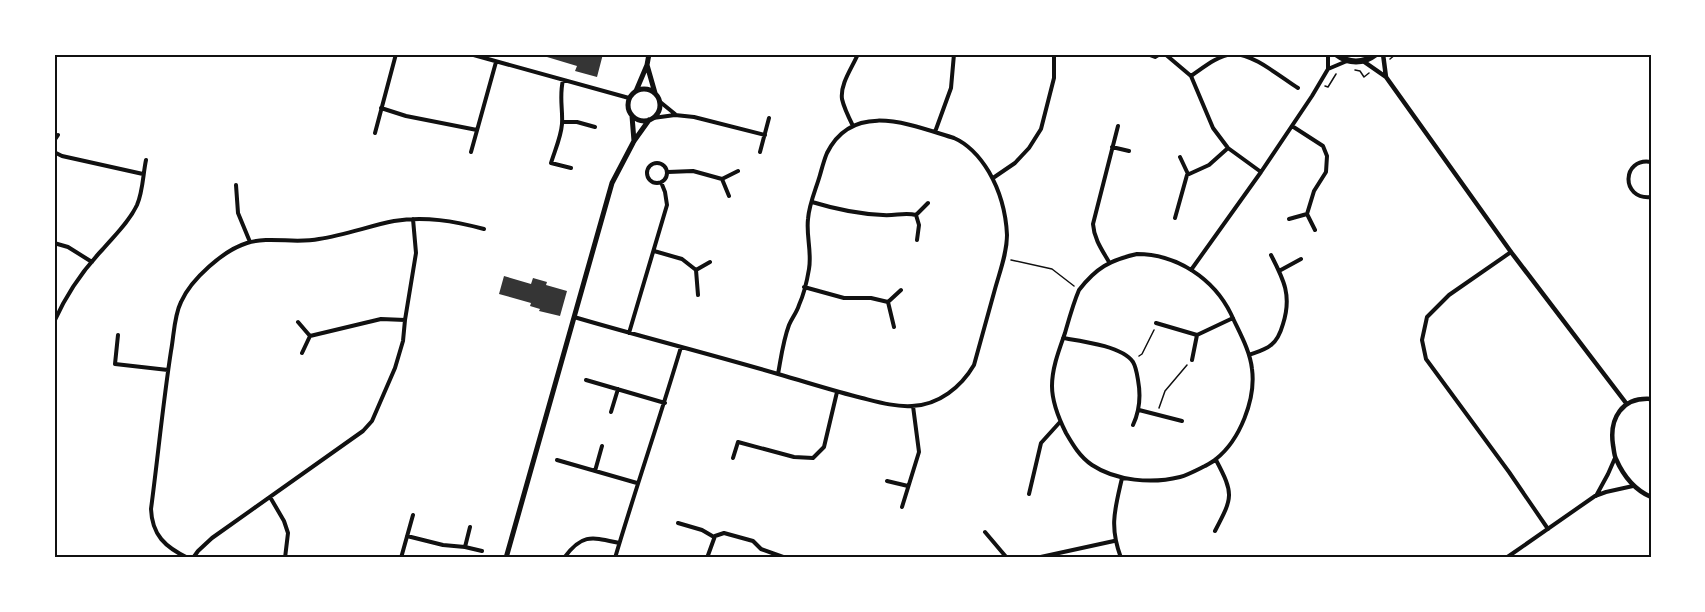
<svg xmlns="http://www.w3.org/2000/svg" width="1705" height="612" font-family="'Titillium Web',sans-serif">
  <rect width="100%" height="100%" fill="#fff"/>
  <path fill="#353535" d="M537,54h66l-6,23 -22,-6 2,-5z
    M504,276l27,8 2,-6 14,4 -1,3 21,6 -7,25 -21,-5 1,-2 -10,-3 1,-3 -32,-9z"/>
  <g fill="none" stroke-linecap="round" stroke-linejoin="round">
    <path stroke="#111" stroke-width="1.5" d="M1390,59l6,-5
      M1355,70l5,1 4,6 5,-4
      M1325,86l3,1 8,-13
      M1011,260l41,9 22,17
      M1139,356l3,-2 12,-24
      M1159,408l6,-17 22,-26"/>
    <path stroke="#111" stroke-width="4" d="M470,54l159,44
      M1147,54l8,3 5,-3
      M1165,54l26,22 22,52 15,20 33,24
      M1328,69l19,-8
      M1191,76c12,-8 26,-20 41,-22 19,-2 50,24 66,34
      M563,80c-4,17 0,29 -1,44 -1,13 -7,26 -11,39l20,5
      M659,101l16,13
      M381,108l25,8 71,14
      M653,118l22,-3 19,2 71,18
      M562,122h15l18,5
      M853,126c-4,-8 -9,-18 -11,-27 -2,-15 10,-31 16,-45
      M1292,126l31,20 4,10 -1,16 -12,19 -7,23
      M935,132l16,-44 3,-34
      M375,133l21,-79
      M54,141l4,-6
      M1112,147l17,4
      M54,152l8,4 81,18
      M471,152l25,-90
      M760,152l9,-34
      M1180,157l8,17
      M1651,162c-29,-5 -31,38 0,35
      M647 173a10 10 0 1 1 20 0a10 10 0 1 1-20 0Z
      M668,172l25,-1 29,8
      M993,178l22,-15 14,-15 12,-19 13,-51v-24
      M236,185l2,28 12,29
      M729,196l-7,-17 16,-8
      M812,202c23,7 46,12 71,13 12,1 22,-3 33,0
      M1175,218l12,-43 22,-10 19,-17
      M1289,219l18,-5 8,16
      M917,240l2,-15 -3,-10 12,-12
      M54,243l14,4 24,15
      M654,251l28,8 14,11
      M1511,252l-62,43 -22,22 -5,23 4,19 83,113 39,57
      M1137,254c40,0 77,25 94,60 8,18 19,36 21,55 4,30 -12,71 -36,90 -3,3 -8,5 -11,7 -8,4 -17,9 -25,11 -28,7 -64,4 -88,-12 -12,-8 -19,-20 -26,-32 -7,-14 -14,-30 -14,-47 0,-18 7,-36 13,-53 4,-14 8,-29 14,-43 17,-22 31,-30 58,-36z
      M1109,262c-7,-12 -15,-23 -16,-38l25,-98
      M1191,270l70,-98 51,-76 16,-27v-15
      M1279,271l22,-12
      M804,287l40,11h27l17,4
      M698,295l-2,-25 14,-8
      M574,317c68,20 136,37 204,57 28,8 56,17 84,24 16,4 33,9 50,8 27,-1 49,-19 62,-41 7,-25 14,-51 21,-76 5,-18 12,-36 12,-54 -1,-22 -7,-44 -18,-63 -9,-15 -19,-27 -35,-34 -43,-13 -101,-38 -127,15 -3,7 -5,15 -7,22 -4,14 -11,29 -12,44 -2,17 4,33 1,50 -2,12 -5,25 -10,36 -2,7 -7,13 -10,20 -6,16 -8,33 -11,49
      M54,322c12,-27 29,-52 49,-73 12,-14 26,-27 34,-44 6,-14 6,-31 9,-45
      M298,322l12,14 -8,17
      M1156,323l41,12 36,-17
      M894,327l-6,-25 13,-12
      M629,333l38,-128 -2,-13 -4,-10
      M118,335l-3,29 53,6
      M310,336l71,-17 24,1
      M1063,338c18,3 59,8 70,24 3,5 4,12 5,18 3,16 2,30 -5,45
      M1249,355c8,-3 16,-5 22,-10 7,-5 10,-14 12,-21 9,-28 1,-44 -12,-69
      M1192,360l5,-25
      M586,380l79,23
      M1139,410l43,11
      M611,412l7,-23
      M733,458l5,-16 56,15 19,1 11,-11 13,-55
      M557,460l80,23
      M595,471l7,-25
      M887,481l21,5
      M1029,494l12,-51 19,-21
      M1596,496l12,-22 7,-16
      M270,497l14,24 4,12 -3,25
      M902,507l17,-55 -6,-46
      M678,523l24,7 12,7
      M1215,531c18,-34 19,-37 1,-71
      M985,532l22,26
      M407,536l36,9 22,2 17,4
      M465,547l5,-20
      M188,558c-23,-11 -36,-23 -37,-49 7,-53 12,-106 20,-158 3,-16 3,-35 10,-49 10,-23 43,-52 66,-59 23,-7 48,1 72,-4 26,-4 50,-13 75,-18 31,-5 60,0 90,8
      M193,558l5,-7 14,-13 151,-107 9,-10 23,-53 8,-27 2,-21 11,-67 -3,-34
      M401,558l12,-43
      M564,558c18,-25 28,-21 55,-15
      M615,558c21,-71 45,-140 66,-211
      M707,558l8,-22 9,-3 29,8 8,8 25,9
      M1036,558l78,-17
      M1121,558c-12,-32 -6,-49 1,-80
      M1506,558l89,-62 11,-4 27,-6"/>
    <path stroke="#111" stroke-width="4.5" d="M1383,54l3,23
      M1363,61l23,16 125,175 115,151
      M1651,399c-29,-2 -42,19 -38,46 1,5 1,10 3,14 7,16 19,31 35,38"/>
    <path stroke="#111" stroke-width="5" d="M647,65l8,28
      M628 105a16 16 0 1 1 32 0a16 16 0 1 1-32 0Z
      M636,91l11,-26 2,-11
      M632,116l2,25
      M506,558l106,-375 22,-42 15,-21"/>
    <path stroke="#111" stroke-width="6" d="M1336,54c13,10 27,10 40,0"/>
  </g>
  <rect width="1705" height="612" fill="none" stroke="#ffffff" stroke-width="111"/>
  <rect x="56" y="56" width="1594" height="500" fill="none" stroke="#111" stroke-width="2"/>
</svg>
